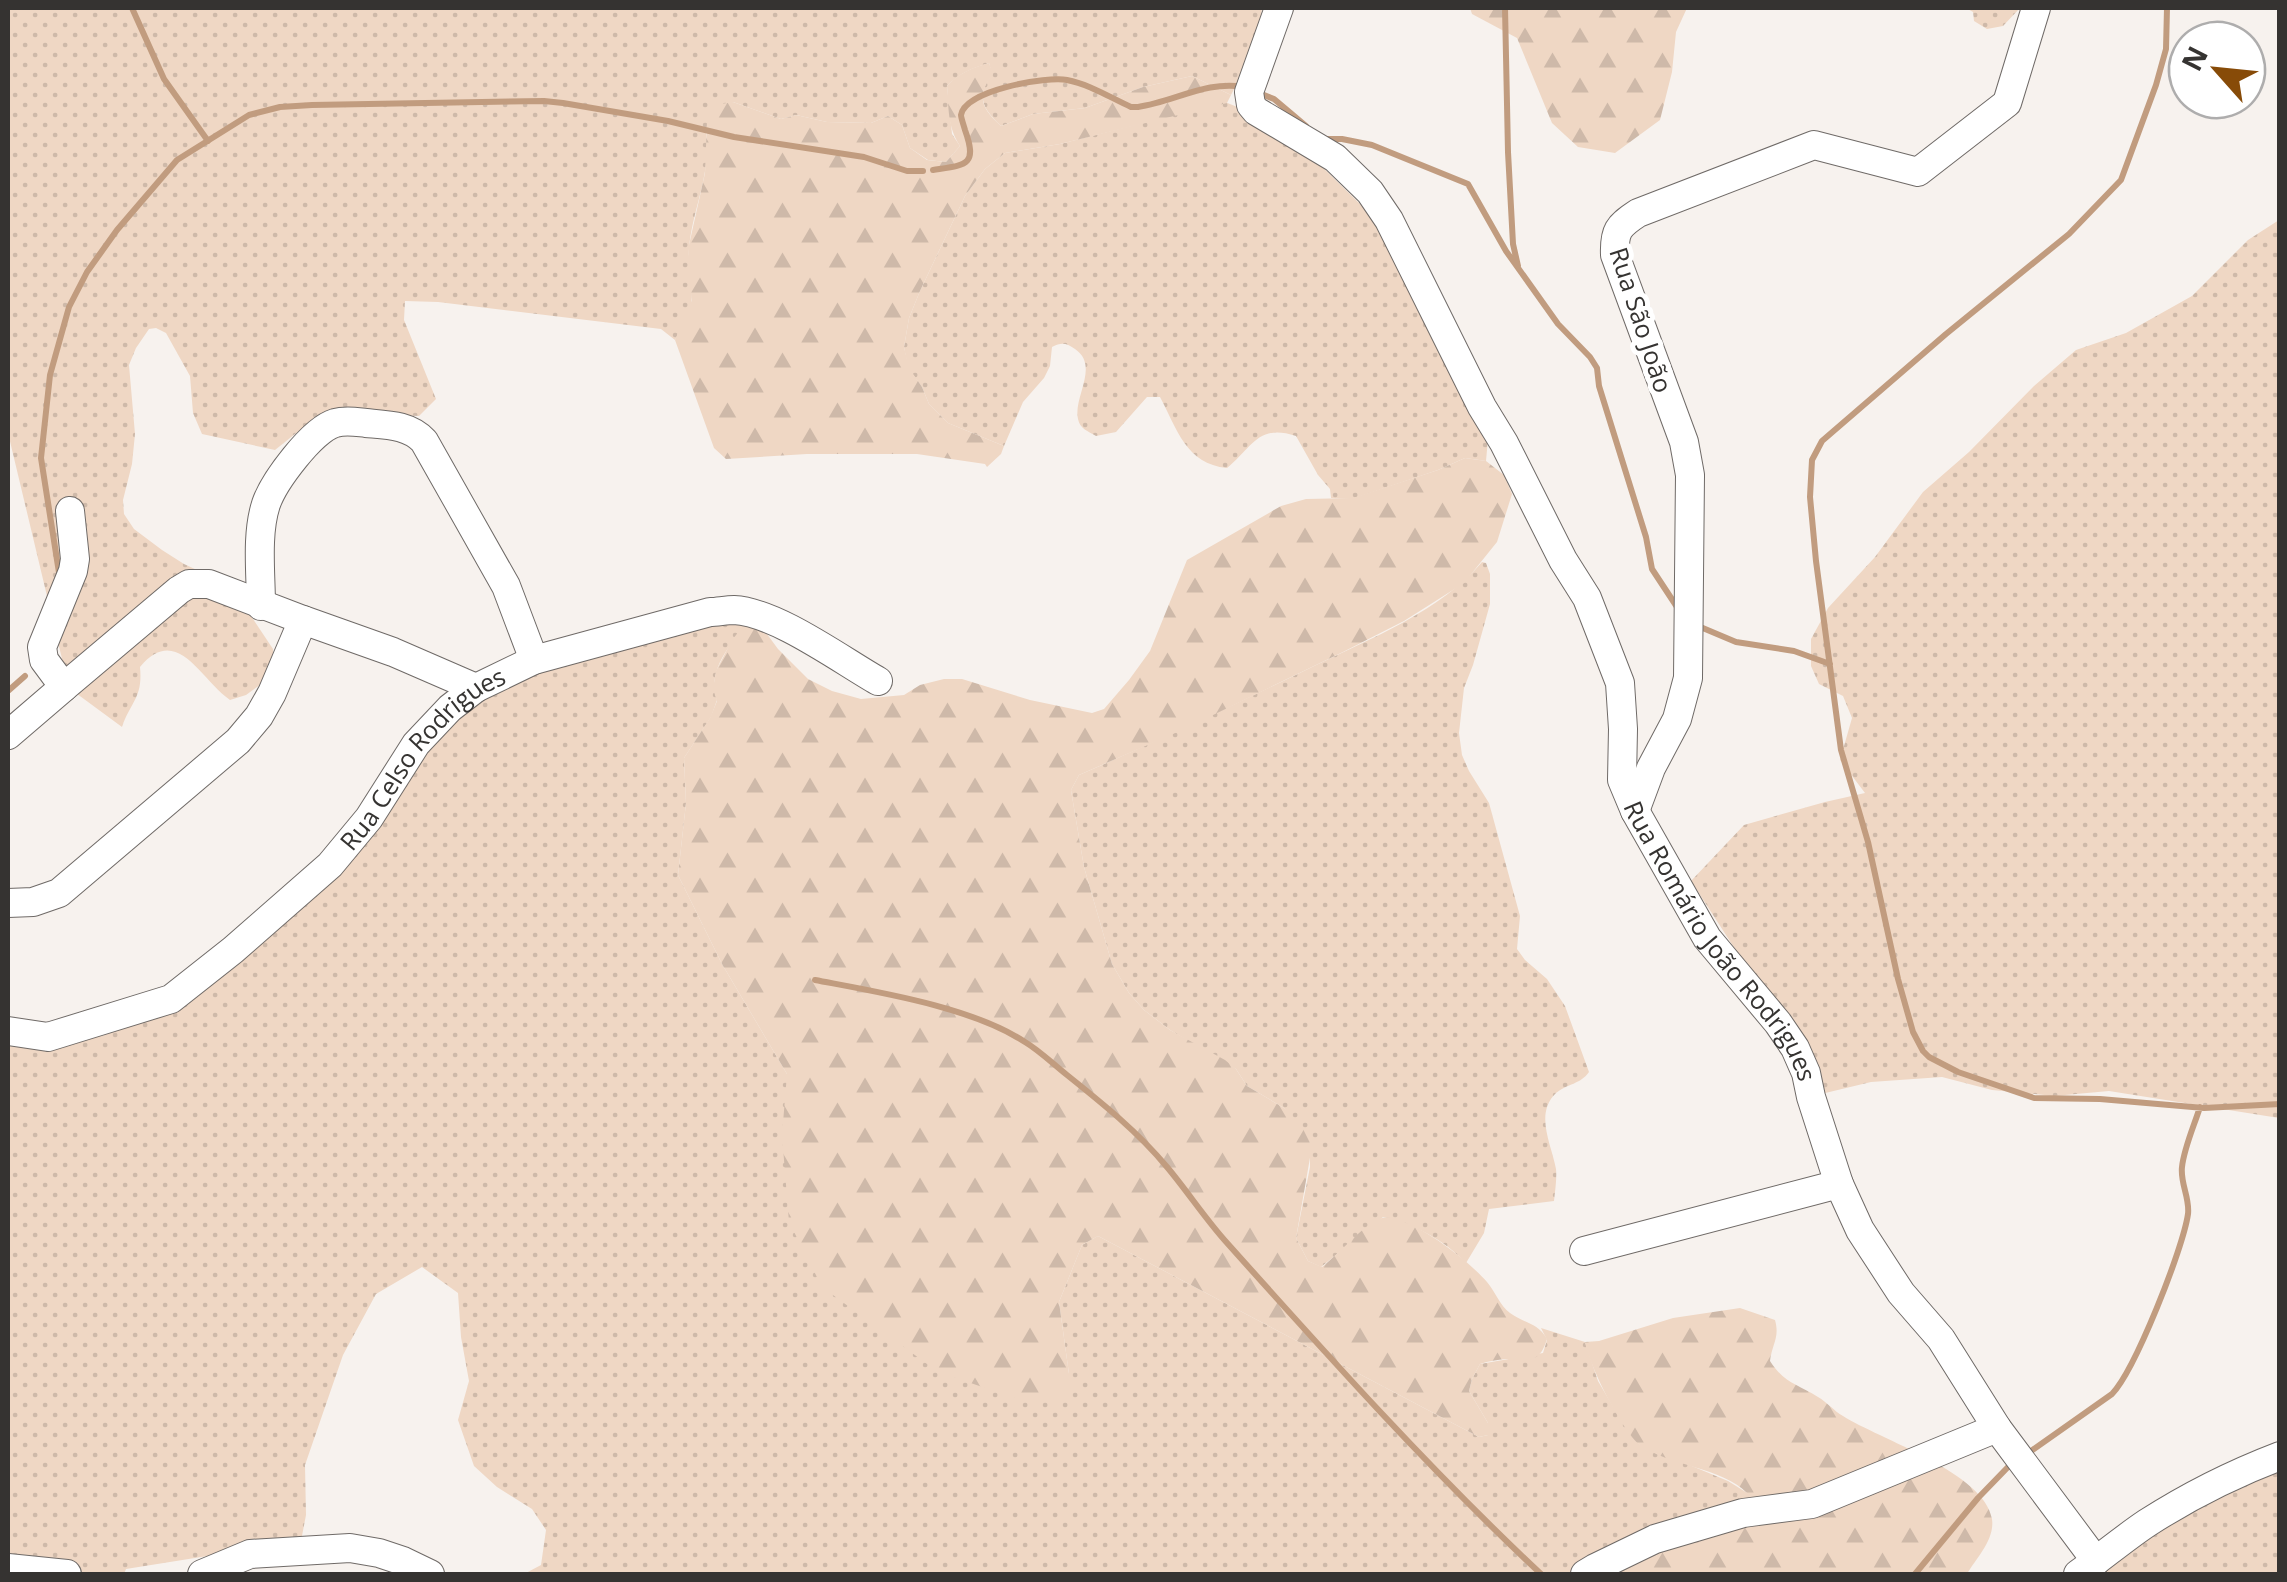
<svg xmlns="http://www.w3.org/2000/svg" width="2287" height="1582" font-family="'Open Sans',sans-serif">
  <defs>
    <pattern id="grass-dots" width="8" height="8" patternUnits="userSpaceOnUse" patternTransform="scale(2.5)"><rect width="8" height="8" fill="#efd7c4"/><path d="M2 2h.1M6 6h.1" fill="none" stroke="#ceb9a9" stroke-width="1.8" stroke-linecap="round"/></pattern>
    <pattern id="forest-firs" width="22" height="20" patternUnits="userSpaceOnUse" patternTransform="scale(2.5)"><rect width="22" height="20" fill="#efd7c4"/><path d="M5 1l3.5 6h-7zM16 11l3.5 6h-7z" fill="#ceb9a9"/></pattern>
  </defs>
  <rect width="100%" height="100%" fill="#f7f2ee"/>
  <path fill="url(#grass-dots)" d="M8,8h1254c-3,32 -16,58 -31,87l-39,-19 -49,11 -58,21 -52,6 -32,12c-19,-18 -25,-30 -9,-52l-3,-11c-17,5 -29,10 -42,23l5,48 8,12 -14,16 -18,-2 -18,-12 -8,-23 -14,-9 -17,7 -44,-1 -31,-7 -15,4 -48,-17 -27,30c6,41 -14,78 -17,117 -1,15 5,44 2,55 -3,12 -10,25 -16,36l-14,-11 -223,-27 -33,-1 -1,19 32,79 -17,17 -90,-3 -29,17 -25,20 -73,-16 -9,-21 -3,-37 -24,-43 -10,-5 -7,1 -13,19 -7,17 6,69 -3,30 -9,36 1,14 10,15 28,21 22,14 41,19 26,33 22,33 1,10 -13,25 -15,11 -16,5c-30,-21 -53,-77 -90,-33 3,31 -9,34 -18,60l-53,-39 -61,-255z
    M1966,8h54l-17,18 -16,3 -13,-8 -1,-9z
    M1225,102l32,13 47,34 55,54 31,37 98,199 -2,22 -21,-3 -27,12 -86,29 -21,-1 -1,-9 -12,-14 -22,-39c-38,-13 -44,12 -69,32 -41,-4 -50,-39 -67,-71h-13l-31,35 -20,4c-8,-5 -16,-7 -18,-17 -5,-22 22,-53 -3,-70 -9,-6 -13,-7 -23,-2l-2,19 -6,12 -21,24 -19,44 -56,-23 -19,-19 -7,-17 -14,-19 -4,-21 5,-29 11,-27 45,-95 20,-27 20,-16 55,-9z
    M2279,220v898l-170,-27 -55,5 -62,-6 -50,-13 -71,5 -54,13 -25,-58 -101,-156 53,-56 81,-23 40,-9 -25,-33 12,-42 -9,-22 -24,-12 -8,-18v-27l17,-31 47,-51 48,-65 46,-40 65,-66 42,-36 50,-17 66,-37 56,-56z
    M1482,562l4,1 4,11v30l-17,61 -9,23 -5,45 3,22 7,16 20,32 31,113 -3,33 8,11 22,19 18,27 24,66c-8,12 -22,12 -33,21 -22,21 -4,52 0,76 1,10 -1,22 -2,32l-65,8 -5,24 -18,30c-23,-24 -51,-38 -83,-46l-62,50 -13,-6 -12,-23 14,-71v-24l-26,-35 -37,-22 -11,-17 -66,-39 -26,-20 -15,-17 -17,-29 -28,-97 -9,-53 -4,-24 8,-15c79,-34 157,-71 235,-109 56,-27 128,-56 168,-104z
    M699,619l53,1c-20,21 -46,50 -35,80l-6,17 -27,41 2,45 -8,72 44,89 65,110 282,300 -10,-72 23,-57 16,-9 381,201 9,-2v-12l-19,-32 3,-12 8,-15 63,-11 4,-13 -6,-12 44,14 13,39 17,29 24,34 89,37 21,13 8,20 -164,60h-1069l17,-9 5,-35 -14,-21 -35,-22 -23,-21 -16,-46 11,-39 -8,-44 -3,-44 -36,-26 -46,27 -33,61 -38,110 1,50 -5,26 -175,28 -2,5h-116v-531l94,-7 77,-33 158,-138 79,-112 82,-70z
    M2279,1464v110h-179l49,-38z"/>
  <path fill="url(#forest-firs)" d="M1470,8h217l-11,24 -4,40 -12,48 -45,33 -37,-6 -26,-24 -35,-85 -45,-24z
    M989,63l4,11c-17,22 -12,34 8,52l32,-12 52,-6 58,-21 49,-11 39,19 -4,8 -167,41 -55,9 -20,16 -20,27 -45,95 -11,27 -5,29 5,21 13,19 7,17 19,19 56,23 -3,8 -14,13 -2,-3 -68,-10h-110l-81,5 -12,-11 -39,-108 17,-40 -3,-22v-33l16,-72 2,-52 6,-9 8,-8 12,-2 48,17 15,-4 31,7 44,1 17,-7 14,9 8,23 17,12 19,2 14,-16c-13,-20 -11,-38 -13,-60 13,-14 25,-18 42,-23z
    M1465,458l21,3 18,14 8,19 -15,48 -33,41 -60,38 -61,31 -161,78 -103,45 -8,15 4,24 9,53 28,97 17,29 15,17 26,20 55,30 11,9 11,17 37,22 17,17 9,18 1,9 -15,86 12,23 14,6c15,-11 46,-47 60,-49 28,-4 87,43 105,64 8,9 13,24 23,31 15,11 27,9 37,26 -8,26 -18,20 -41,20 -9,1 -17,2 -26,5l-8,15 -3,12 19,32v12l-9,2 -381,-201 -16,9 -23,57 10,72 1,28h-43l-89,-30 -116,-85 -33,-65 -7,-87 5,-61 -65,-110 -44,-89 8,-72 -2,-45 26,-40 7,-17 -4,-12 3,-18 16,-31 12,-15 20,5 14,19 30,30 24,12 29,8 43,-4 16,-10 24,-6h18l68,21 62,13 12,-4 25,-29 21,-29 37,-91 94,-54 25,-7 47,-1 85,-28z
    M1740,1308l35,12c5,18 -3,24 -5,41 14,22 27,23 48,36 9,5 16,14 25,19 36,23 142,57 149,103 3,21 -16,39 -25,55h-374l164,-60c-3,-7 -5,-16 -10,-21 -24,-25 -80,-28 -107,-48 -18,-14 -51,-80 -55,-103l14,-1 74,-23z"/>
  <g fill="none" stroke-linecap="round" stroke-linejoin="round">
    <path stroke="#c19c7f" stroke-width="6" d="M132,8l32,71 44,62
      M1505,8l3,144 5,92 5,22
      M2167,8l-1,41 -10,36 -35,95 -52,54 -123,100 -124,107 -10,19 -2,37 6,64 25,189 27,92 30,137 15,53 10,19 6,6 29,15 76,26 66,1 104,9 76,-4
      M1259,93l15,6 32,27
      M1324,139h18l30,6 96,39 38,67 52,73 32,33 7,11 2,18 47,151 6,32 25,38
      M933,170c33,-5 45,-4 32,-40 -1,-4 -4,-12 -4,-15 4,-25 86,-39 106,-35 22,4 44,18 64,27h7c36,-5 69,-27 106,-20
      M60,579l-19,-121 9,-83 19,-68 18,-35 30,-42 60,-70 72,-45 31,-8 32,-2 232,-4 19,2 105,18 66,16 130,20 43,14h16
      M1698,626l38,16 58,9 36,13
      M8,691l17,-15
      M815,980c63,12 157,27 210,62 15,9 28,22 42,33 35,28 71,57 100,92 21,25 39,53 61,77 101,113 203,227 313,330
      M2024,1456l88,-62c23,-24 71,-145 76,-180 2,-16 -8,-31 -6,-47 2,-19 12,-41 18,-60
      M1915,1574l63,-76 30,-31"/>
    <defs>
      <g id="minor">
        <path id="s1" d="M1279,8l-30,84 2,13 5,6 79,47 35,34 19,28 93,187 22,36 59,117 24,38 33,85 3,46 -1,51 13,31 72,127 71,85 17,25 11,25 5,24 28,87 21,46 41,63 40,46 56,89 99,133"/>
        <path d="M261,606c0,-32 -5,-71 5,-102 8,-23 46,-74 69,-81 11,-3 21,-1 31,0 22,2 43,2 58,18l82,145 28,74"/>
        <path d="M303,620l90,32 83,36"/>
        <path d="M8,735l56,-48"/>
        <path d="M1635,811l16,-43 26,-49 11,-41 2,-203 -6,-33 -69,-187c-1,-24 3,-29 23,-42l176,-68 104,27 89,-69 29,-95"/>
        <path d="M8,903l25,-1 26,-9 179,-152 21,-25 13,-23 31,-73 -94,-36h-20l-10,6 -115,97 -20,-27 -2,-13 31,-76 2,-12 -5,-48"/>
        <path id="s2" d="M8,1031l40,6 123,-38 62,-49 97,-85 39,-47 47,-74 34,-36 26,-20 58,-28 176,-48c7,0 16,-2 24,-2 42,2 107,50 144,71"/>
        <path d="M1584,1251l255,-67"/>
        <path d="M8,1568l59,6"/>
        <path d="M202,1574l48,-20 100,-6 29,5 24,8 27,13"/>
        <path d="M1585,1574l10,-6 60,-29 88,-26 69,-9 185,-76"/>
        <path d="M2078,1574c23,-16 45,-35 69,-51 42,-27 86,-49 133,-67"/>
      </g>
    </defs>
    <use href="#minor" stroke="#6f6a67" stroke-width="30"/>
    <use href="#minor" stroke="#fff" stroke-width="28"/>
  </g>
  <g text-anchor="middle" stroke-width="10" stroke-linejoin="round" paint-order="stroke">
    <g font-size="25" fill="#353331" stroke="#fff">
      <text transform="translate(1641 320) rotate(72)" y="9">Rua São João</text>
      <text dy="9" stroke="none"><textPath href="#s2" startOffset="520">Rua Celso Rodrigues</textPath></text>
      <text dy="9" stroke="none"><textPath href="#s1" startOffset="1090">Rua Romário João Rodrigues</textPath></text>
    </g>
  </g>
  <rect width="2287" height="1582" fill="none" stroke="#353331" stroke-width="20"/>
  <g transform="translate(2217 70) rotate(297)"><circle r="48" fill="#ffffff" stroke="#aeadad" stroke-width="2.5"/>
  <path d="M0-8L18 38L0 25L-18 38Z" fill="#874b08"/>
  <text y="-15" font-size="28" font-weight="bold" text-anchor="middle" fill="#353331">N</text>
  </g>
</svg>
